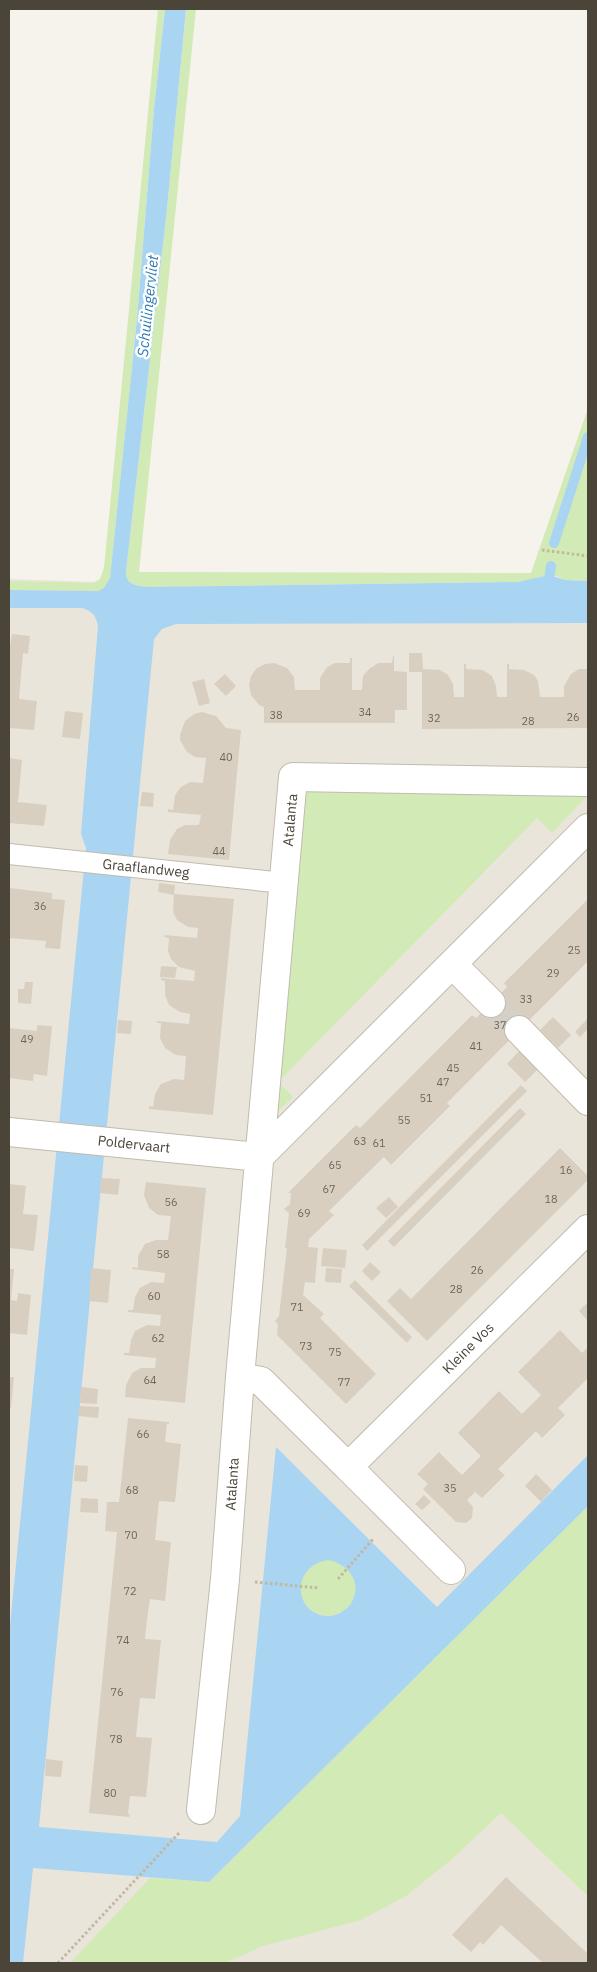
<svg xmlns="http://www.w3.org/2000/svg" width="597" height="1972" font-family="'IBM Plex Sans',sans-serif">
  <rect width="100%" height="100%" fill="#f6f3ec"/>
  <path fill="#eae5da" d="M9,579l579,20v1364h-579z"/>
  <path fill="#d2eab5" d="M158,9h7l-11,100 -17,210 -27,260 -6,9 -6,3 -89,-1v-9l84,2 7,-4 4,-11z
    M186,9h10l-57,563 392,1 57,-165v173l-22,-1 -11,-4h-11l-9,3 -17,3 -370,5c-11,-1 -22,-2 -22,-15l41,-363z
    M313,788l275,7 -36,38 -15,-15 -259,264 15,15 -23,22 29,-320z
    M588,1506v390l-87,-83 -49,46 -46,37 -45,24 -98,26 -38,17h-155l80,-85 59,4z
    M300 1588a28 28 0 1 1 56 0a28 28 0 1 1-56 0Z"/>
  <path fill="#a9d4f2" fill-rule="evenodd" d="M165,9h21l-19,200 -41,363c0,13 11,14 22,15l370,-5 31,-7 17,5 22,1v42l-412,1 -14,5 -8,10 -115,1188 178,15 23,-26 36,-369 161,160 151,-152v51l-379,376 -176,-14 -10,95h-14v-327l77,-788 -5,-14 17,-208c-2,-10 -5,-15 -16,-18h-73v-18l89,1 6,-3 6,-10 27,-259 17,-210zM328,1560c22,4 36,25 22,45 -5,6 -12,10 -20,11 -36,1 -41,-50 -2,-56z"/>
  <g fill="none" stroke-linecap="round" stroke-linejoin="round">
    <path stroke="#a9d4f2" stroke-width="10" d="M554,543l34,-106
      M548,587l3,-21"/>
  </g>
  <path fill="#d8cfc1" d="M12,634l18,2 -2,18 -5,-1 -4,46 18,2 -3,29 -25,-2v-81h1z
    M409,653h13l1,16 17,1 8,5 5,9 1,13h10v-33h2v5l17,1 9,6 4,10 1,11h10v-33h2v5l15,1 10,5 4,6 2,16h24v-11l7,-12 8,-5h9v59l-166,1v-57h-13z
    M393,656h1v15l13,1v38h-12v13h-131v-16l-5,-2 -8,-10 -2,-10 2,-9 6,-8 8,-4 9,-1 13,5 7,9 1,13h25v-12l7,-11 8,-4h15v-5h2v32h10l1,-14 6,-7 9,-6h14z
    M225,674l11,12 -10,10 -12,-12z
    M204,679l6,24 -11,3 -7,-24z
    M65,711l18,2 -3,26 -18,-2z
    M202,712l14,4 10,12 15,2 -12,130 -61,-6 2,-14 7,-11 8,-4h14l2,-10 -33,-3v-3l5,1 2,-15 6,-8 9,-5 13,1 3,-25 -11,-1 -8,-5 -7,-12v-5l5,-14 9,-7z
    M9,758l13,2 -4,42 29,3 -3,21 -35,-3z
    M142,792l12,1 -1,14 -13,-1z
    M159,883l16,2 -1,9 60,5 -21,216 -64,-6v-3l4,1 2,-13 6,-10 13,-5 10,1 2,-24 -10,-1 -11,-7 -5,-10 1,-15h-4v-2l32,3 1,-10 -10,-2 -11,-7 -4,-10v-14l-4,-1v-2l33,3 1,-10 -16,-4 -8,-8 -3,-8 1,-13 -5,-1 1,-2 32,3 1,-10 -10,-1 -11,-7 -4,-8 1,-17 -16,-3z
    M9,888l43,5v6l13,1 -5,49 -15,-1 1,-7 -37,-3z
    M588,899v62l-141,142 3,3 -59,59 -7,-8 -55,54 5,4 -25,24 -1,8 10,1 -3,35 -10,-1 -2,13 21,19 -4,4 56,56 -30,30 -69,-69 1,-11 -3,-3 4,-5 8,-68h-2l4,-35 -5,-4 6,-5 1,-11h-3l68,-68 4,3 112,-113 4,3 31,-31 -3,-4z
    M161,966l16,1 -2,11 -15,-1z
    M25,982h8l-2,22 -13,-1v-14h6z
    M553,1017l18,18 -13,13 -18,-18z
    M588,1018v11l-8,8 -5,-5z
    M118,1020l14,1 -1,13 -14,-1z
    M37,1025l15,1 -5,50 -13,-2 -1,7 -24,-3v-50l28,3z
    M519,1051l19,18 -13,13 -18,-18z
    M521,1085l6,6 -160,160 -5,-6z
    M520,1108l6,6 -132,133 -6,-6z
    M560,1148l28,28v4l-161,161 -40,-40 13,-13 11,11z
    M101,1178l19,1 -2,16 -18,-2z
    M146,1182l60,6 -21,215 -60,-6 1,-12 6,-12 9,-5h14l1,-10 -32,-3v-2h5l2,-13 4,-9 12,-6 13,1 1,-11 -33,-3v-2h5l2,-13 5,-9 11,-6 13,1 1,-10 -33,-4 1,-2 5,1v-12l7,-12 11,-4h12l3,-24 -13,-1 -9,-7 -5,-13z
    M9,1184l17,2 -3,28 15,1 -4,36 -25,-3z
    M389,1197l9,10 -12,11 -10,-10z
    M323,1248l24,2 -2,18 -24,-2z
    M370,1262l11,10 -9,9 -10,-10z
    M91,1268l20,2 -3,33 -19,-2z
    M326,1268l16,1 -1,14 -16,-1z
    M9,1269h5l-3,31 6,1 1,-8 13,2 -4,40 -18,-2z
    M355,1280l57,57 -5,6 -58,-57z
    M588,1302v19l-9,-10z
    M560,1330l22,23 6,-6v31l-30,30 7,7 -23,23 -6,-7 -38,38 7,6 -23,23 -7,-6 -8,8 6,7 -1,11 -6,5 -10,-1 -33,-33 5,-5 -11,-10 22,-22 23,23 19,-19 -23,-23 41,-42 23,23 19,-19 -23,-23z
    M9,1377h5l-3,31 -2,-1z
    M81,1387l17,2 -1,15 -17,-1z
    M79,1406l20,1 -1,11 -19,-2z
    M128,1418l41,4v2h-2l-2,18 16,2 -6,58 -16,-1 -4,39 16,2 -6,59 -15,-2 -3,20 -2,20 16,1 -6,59 -15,-1 -4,39 16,1 -6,59 -16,-1 -2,18h2l-1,3 -40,-4 28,-281 -12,-1 2,-29h12z
    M75,1465l13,1 -1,16 -13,-1z
    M536,1474l16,16 -11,12 -16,-16z
    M424,1495l7,7 -9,8 -7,-6z
    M81,1498l17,1v14l-18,-1z
    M46,1759l17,2 -2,16 -16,-1z
    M506,1877l82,77 -1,9h-44l-42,-38 -18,20 -3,-3 -9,10 -19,-17z"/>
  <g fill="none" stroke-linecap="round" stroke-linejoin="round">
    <path stroke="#d4d0c8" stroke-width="28" stroke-dasharray="28 14" stroke-linecap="butt" d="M491,1003l28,27"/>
    <defs>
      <path id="lane" d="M9,854l275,29"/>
      <path id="street" d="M452,964l39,39
        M519,1030l69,71
        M9,1132l250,25 329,-329
        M240,1377l21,4 87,86 240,-238
        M348,1467l103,103
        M201,1810l24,-231 15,-202 53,-600 295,5"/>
    </defs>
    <use href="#lane" stroke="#c2bbae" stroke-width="22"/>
    <use href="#street" stroke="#c2bbae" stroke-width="30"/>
    <path stroke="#c4b79f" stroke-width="3" stroke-dasharray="2.5 2.5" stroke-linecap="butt" d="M542,550l46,6
      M338,1579l36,-41
      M255,1582l64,6
      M58,1963l122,-131"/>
    <use href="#lane" stroke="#fff" stroke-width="20"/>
    <use href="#street" stroke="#fff" stroke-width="28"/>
  </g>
  <g text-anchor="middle" stroke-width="5" stroke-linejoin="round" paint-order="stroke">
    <g font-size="11" fill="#6e675b">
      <text x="365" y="716">34</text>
      <text x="276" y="719">38</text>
      <text x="573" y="721">26</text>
      <text x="434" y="722">32</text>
      <text x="528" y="725">28</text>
      <text x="226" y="761">40</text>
      <text x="219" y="855">44</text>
      <text x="40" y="910">36</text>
      <text x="574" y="954">25</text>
      <text x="553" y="977">29</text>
      <text x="526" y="1003">33</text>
      <text x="500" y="1029">37</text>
      <text x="27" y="1043">49</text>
      <text x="476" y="1050">41</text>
      <text x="453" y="1072">45</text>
      <text x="443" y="1086">47</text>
      <text x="426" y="1102">51</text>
      <text x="404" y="1124">55</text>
      <text x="360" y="1145">63</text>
      <text x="379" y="1147">61</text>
      <text x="335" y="1169">65</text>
      <text x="566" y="1174">16</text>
      <text x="329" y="1193">67</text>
      <text x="551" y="1203">18</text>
      <text x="171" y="1206">56</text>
      <text x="304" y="1217">69</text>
      <text x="163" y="1258">58</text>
      <text x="477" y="1274">26</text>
      <text x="456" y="1293">28</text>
      <text x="154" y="1300">60</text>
      <text x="297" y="1311">71</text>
      <text x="158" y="1342">62</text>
      <text x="306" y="1350">73</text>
      <text x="335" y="1356">75</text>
      <text x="150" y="1384">64</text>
      <text x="344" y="1386">77</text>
      <text x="143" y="1438">66</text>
      <text x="450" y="1492">35</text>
      <text x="132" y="1494">68</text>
      <text x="131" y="1539">70</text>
      <text x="130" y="1595">72</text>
      <text x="123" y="1644">74</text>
      <text x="117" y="1696">76</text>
      <text x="116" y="1743">78</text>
      <text x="110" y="1797">80</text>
    </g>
    <g font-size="14" fill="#4b4439" stroke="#fff">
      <text transform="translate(290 820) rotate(-85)" y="5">Atalanta</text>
      <text transform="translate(146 868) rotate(6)" y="5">Graaflandweg</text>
      <text transform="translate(134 1144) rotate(6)" y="5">Poldervaart</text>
      <text transform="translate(468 1348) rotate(-45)" y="5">Kleine Vos</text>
      <text transform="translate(232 1484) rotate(-86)" y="5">Atalanta</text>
    </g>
    <g font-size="15" font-style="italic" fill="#2e7ab2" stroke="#fff">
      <text transform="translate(148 306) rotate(-84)" y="5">Schuilingervliet</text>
    </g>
  </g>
  <rect width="597" height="1972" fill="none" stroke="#4b4439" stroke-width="20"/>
</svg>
